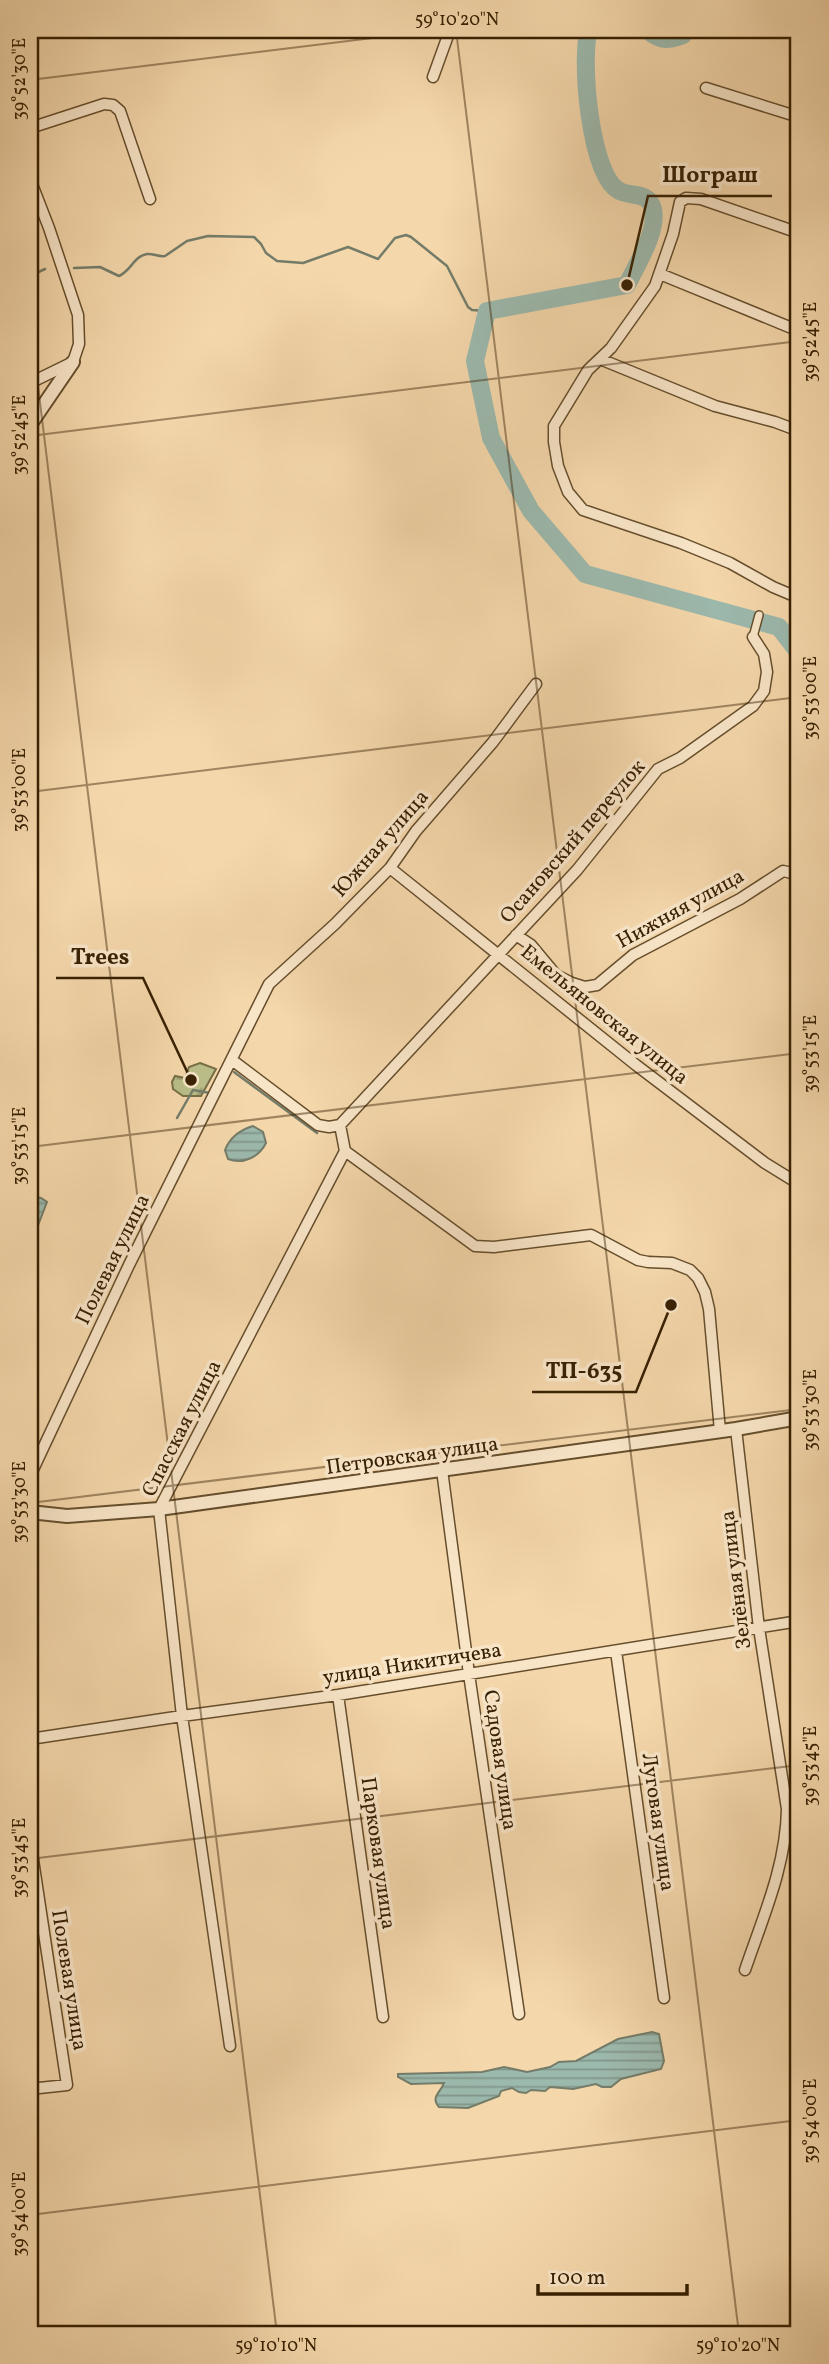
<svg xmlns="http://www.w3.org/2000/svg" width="829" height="2364" font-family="Vollkorn,serif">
  <defs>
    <pattern id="forest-firs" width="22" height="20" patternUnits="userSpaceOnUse" patternTransform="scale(1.75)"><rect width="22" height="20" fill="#babe89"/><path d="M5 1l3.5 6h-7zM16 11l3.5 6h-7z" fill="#a0a375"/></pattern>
    <pattern id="water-rules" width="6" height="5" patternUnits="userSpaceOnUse" patternTransform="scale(1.75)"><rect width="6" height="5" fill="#9cb9ad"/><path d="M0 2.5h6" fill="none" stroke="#80968b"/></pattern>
  </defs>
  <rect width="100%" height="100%" fill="#f4d7ab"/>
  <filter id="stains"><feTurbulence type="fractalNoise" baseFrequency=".00286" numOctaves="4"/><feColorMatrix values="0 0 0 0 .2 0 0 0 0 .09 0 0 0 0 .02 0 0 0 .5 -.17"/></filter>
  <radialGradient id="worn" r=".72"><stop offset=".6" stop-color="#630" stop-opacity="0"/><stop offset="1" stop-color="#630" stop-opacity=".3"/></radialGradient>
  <path fill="url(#forest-firs)" stroke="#786f46" stroke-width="2" d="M200,1063l16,6 -15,27h-18l-10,-7 -1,-7 3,-6 10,2 4,-11z"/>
  <path fill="url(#water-rules)" stroke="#747c69" stroke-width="2" d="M253,1126l10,6 3,11c-7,14 -23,22 -38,16l-3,-9c5,-13 15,-20 28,-24z
    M36,1197l5,1 6,4 -12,31 -5,-1v-33z
    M652,2032l7,2 5,27 -3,8 -40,10 -10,8h-9l-6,-3 -23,5 -23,-2 -5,4 -14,-1 -5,3 -7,-1 -7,-4 -11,3 -2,5 -31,12 -29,-1c-9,-10 2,-15 5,-24l-33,1 -13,-7v-3l84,-2 22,-5 23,5 23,-5 9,-5 17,-1 42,-22z"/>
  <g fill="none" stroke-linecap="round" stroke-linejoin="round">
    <path stroke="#747c69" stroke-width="2.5" d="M74,268l26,-1 19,9c12,-5 15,-20 28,-22 6,-1 11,3 18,2l22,-15 21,-5 46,1 7,7 5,9 11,8 26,2 45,-16 30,12 17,-21 11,-3 5,2 36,29 21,41 4,3 15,1
      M30,276l15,-7
      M234,1072l83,61
      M177,1118l16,-28 17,3"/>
    <path stroke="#9cb9ad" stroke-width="18" d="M589,30c-9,28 1,144 29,160 12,8 30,0 35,19 5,22 -16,55 -26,76l-140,26 -12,50 16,77 40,73 54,63 194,53 20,26
      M647,30c13,11 20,11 36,5l1,-5"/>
    <defs>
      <path id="pedestrian" d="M753,637l6,-22"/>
      <path id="minor" d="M433,77l17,-47
        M706,88l93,29
        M30,128l74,-24 9,1 7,6 30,88
        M30,179l19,49 29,87 1,29 -6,18 -43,21
        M799,233l-98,-34 -15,-1 -6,4 -7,32 -18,52 -44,62 -23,22 -34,56v16l4,24 10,26 15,18 98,33 49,20 43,24 26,11
        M660,274l139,57
        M600,359l115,47 60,16 24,9
        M390,868l246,197 129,98 34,21
        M516,935l15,10 25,30 16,8 13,4 12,-2 36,-30 107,-56 43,-28 9,2 7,8
        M232,1060l86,65 11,2 11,-2
        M345,1151l130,95 19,1 97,-12 47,25 10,2 24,1 18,7 8,8 7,14 4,17 11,122
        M736,1429l23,199 28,181c-1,57 -24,108 -42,161
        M442,1470l27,204 50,340
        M30,1476l99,-211 140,-281 66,-60 55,-56 26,-37 77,-89 43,-58
        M616,1651l48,347
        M338,1695l45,322
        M30,1739l152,-23 156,-21 461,-74
        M787,1809l12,-2
        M30,1840l37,245 -37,4
        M230,2046l-48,-330 -23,-207 186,-358 -5,-26 237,-255 81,-101 22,-11 73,-52 11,-15 3,-19 -3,-18 -11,-17"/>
      <path id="tertiary" d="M30,425l43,-63
        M30,1512l37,4 92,-7 577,-80 63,-11"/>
    </defs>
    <use href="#pedestrian" stroke="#664e2c" stroke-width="10"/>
    <use href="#minor" stroke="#664e2c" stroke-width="13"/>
    <use href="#tertiary" stroke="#664e2c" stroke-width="16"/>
    <use href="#pedestrian" stroke="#f8e5c8" stroke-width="7"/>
    <use href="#minor" stroke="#f8e5c8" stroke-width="10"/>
    <use href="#tertiary" stroke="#f8e5c8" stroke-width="12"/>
  </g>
  <path fill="none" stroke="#372002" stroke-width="2" stroke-opacity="0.45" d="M456,30l283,2304M30,80l408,-50M30,321l247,2013M30,436l769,-95M30,792l769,-95M30,1147l769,-94M30,1503l769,-94M30,1859l769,-94M30,2215l769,-95"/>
  <g text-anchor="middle" stroke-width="7" stroke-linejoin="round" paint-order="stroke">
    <g font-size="21" fill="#372002" stroke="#f8e5c8">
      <text transform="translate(572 841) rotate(-49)" y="7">Осановский переулок</text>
      <text transform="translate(380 843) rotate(-49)" y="7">Южная улица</text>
      <text transform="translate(680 908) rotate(-29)" y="7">Нижняя улица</text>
      <text transform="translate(605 1014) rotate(39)" y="7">Емельяновская улица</text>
      <text transform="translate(112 1259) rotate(-64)" y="7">Полевая улица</text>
      <text transform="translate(181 1428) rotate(-63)" y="7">Спасская улица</text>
      <text transform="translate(412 1455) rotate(-8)" y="7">Петровская улица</text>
      <text transform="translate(735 1580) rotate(-97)" y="7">Зелёная улица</text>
      <text transform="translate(412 1663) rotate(-9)" y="7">улица Никитичева</text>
      <text transform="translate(501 1760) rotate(82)" y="7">Садовая улица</text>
      <text transform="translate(659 1822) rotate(82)" y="7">Луговая улица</text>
      <text transform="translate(379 1853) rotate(82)" y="7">Парковая улица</text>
      <text transform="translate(70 1980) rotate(81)" y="7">Полевая улица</text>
    </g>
  </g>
  <path fill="none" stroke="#372002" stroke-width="2.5" d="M627 285L648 196H772M191 1080L143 978H56M671 1305L636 1392H532"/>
  <g fill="#372002" stroke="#f8e5c8" stroke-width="2.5">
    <circle cx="627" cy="285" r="7"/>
    <circle cx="191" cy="1080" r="7"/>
    <circle cx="671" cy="1305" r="7"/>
  </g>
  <g font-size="23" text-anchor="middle" font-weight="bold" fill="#372002" stroke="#f8e5c8" stroke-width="7" stroke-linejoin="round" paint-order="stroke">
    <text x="710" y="182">Шограш</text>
    <text x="100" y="964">Trees</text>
    <text x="584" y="1378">ТП-635</text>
  </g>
  <rect width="829" height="2364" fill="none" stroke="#f4d7ab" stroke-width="77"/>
  <path d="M538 2284v10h149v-10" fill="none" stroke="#372002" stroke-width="3.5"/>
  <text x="549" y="2284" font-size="21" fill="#372002" stroke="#f8e5c8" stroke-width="5" paint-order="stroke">100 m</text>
  <rect x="38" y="38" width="752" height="2288" fill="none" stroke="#372002" stroke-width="2.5"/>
  <g font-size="18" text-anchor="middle" fill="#372002">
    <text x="457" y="25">59°10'20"N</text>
    <text transform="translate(19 79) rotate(-90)" y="6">39°52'30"E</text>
    <text transform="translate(810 342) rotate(-90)" y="6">39°52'45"E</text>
    <text transform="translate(19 435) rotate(-90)" y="6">39°52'45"E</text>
    <text transform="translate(810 698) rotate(-90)" y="6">39°53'00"E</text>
    <text transform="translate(19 790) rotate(-90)" y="6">39°53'00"E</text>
    <text transform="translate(810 1054) rotate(-90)" y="6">39°53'15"E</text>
    <text transform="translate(19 1146) rotate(-90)" y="6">39°53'15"E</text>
    <text transform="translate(810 1410) rotate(-90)" y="6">39°53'30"E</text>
    <text transform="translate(19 1502) rotate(-90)" y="6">39°53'30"E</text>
    <text transform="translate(810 1766) rotate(-90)" y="6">39°53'45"E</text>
    <text transform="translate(19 1858) rotate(-90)" y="6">39°53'45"E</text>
    <text transform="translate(810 2121) rotate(-90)" y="6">39°54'00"E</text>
    <text transform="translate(19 2214) rotate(-90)" y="6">39°54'00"E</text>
    <text x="276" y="2351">59°10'10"N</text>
    <text x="738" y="2351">59°10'20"N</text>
  </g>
  <rect width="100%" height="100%" filter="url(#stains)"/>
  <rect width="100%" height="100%" fill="url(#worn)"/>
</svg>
